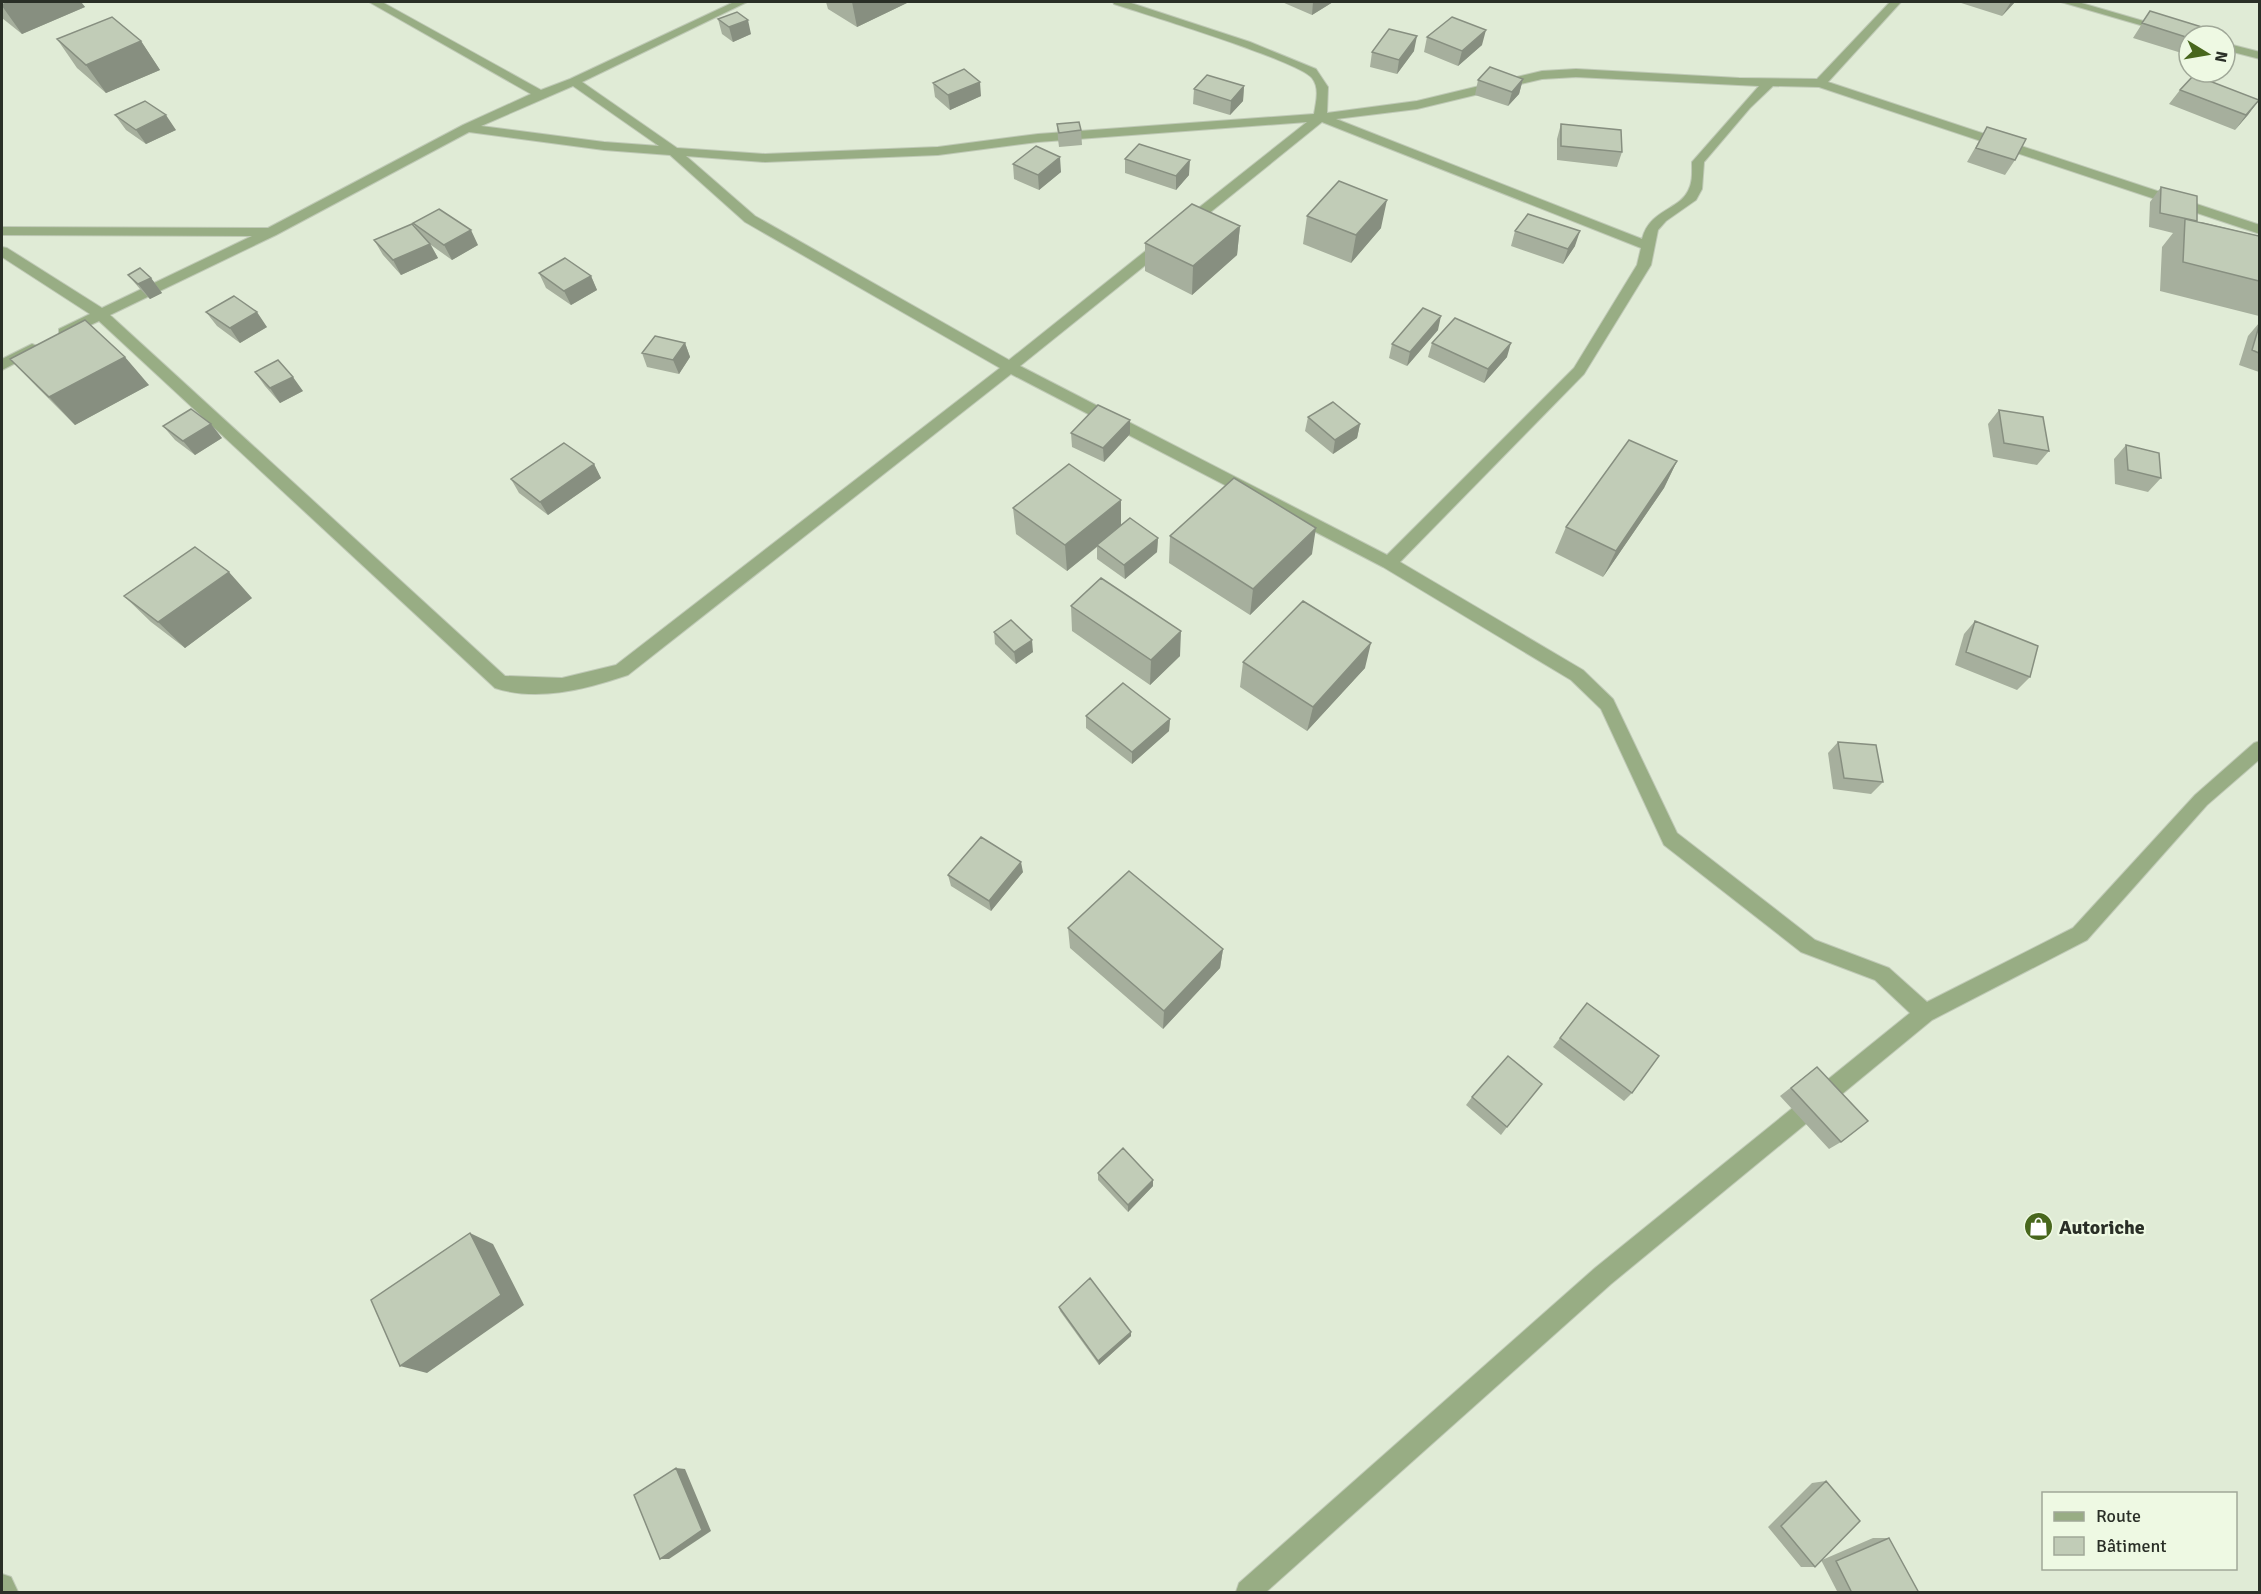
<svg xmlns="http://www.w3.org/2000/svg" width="2261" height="1594" font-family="Signika,sans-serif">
  <rect width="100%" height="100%" fill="#e0ebd6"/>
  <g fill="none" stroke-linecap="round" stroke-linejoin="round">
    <defs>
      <path id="street" d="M369,2h13l159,88 29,-11 164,-77h13l-165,80 95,66 88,6 173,-7 100,-13 276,-20c2,-12 6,-26 -2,-36 -13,-17 -168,-64 -198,-74l-1,-2h15l122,40 66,27 12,18 -1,26 90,-12 125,-30 34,-2 163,9 78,1 73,-77h11l-73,80 432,143v9l-441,-147 -46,-1 -23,22 -46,54 -2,27 -6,11 -30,21 -8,9 -7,35 -67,109 -184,188 183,108 30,29 64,134 138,107 74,28 38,34 146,-74 122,-133 59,-52 6,-2v18l-53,46 -120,135 -155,80 -321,264 -345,308h-30l3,-9 356,-315 315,-255 -35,-33 -74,-28 -137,-107 -63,-136 -30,-29 -188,-113 -372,-193 -383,301c-41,14 -90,27 -133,13l-396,-367 -30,14h-10v-6l31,-15 -88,-57v-10l5,1 95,60 150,-72 -250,-1v-8l266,1 195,-103 68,-31zM1576,77l183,9 -67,76c0,10 1,20 -4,29 -9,19 -38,18 -46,48l-306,-120 81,-10 125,-30zM573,86l86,60 -55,-4 -123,-16zM1307,122l-125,99v6h10l130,-105 319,126 -4,17 -63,103 -187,187 -367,-189 148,-119v-6h-10l-149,119 -254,-144 -69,-60 79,6 173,-7 100,-13zM469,132l135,18 66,5 75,67 255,146 -384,297 -54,13 -57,-2 -395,-361 166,-80z
        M2061,2h17l117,34 -10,2z
        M2225,43l35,9v7l-35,-9z
        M32,344l5,2v6l-35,18v-11z
        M2,1574l9,3 7,15h-16z"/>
    </defs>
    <use href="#street" stroke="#bfc9b6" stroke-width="2"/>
    <use href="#street" fill="#98ad84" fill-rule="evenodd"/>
  </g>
  <path fill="#a6af9d" d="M2,2h79l4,5 -63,27 -20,-16z
    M826,2h83l-52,25 -29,-18z
    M1282,2h51l-21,13z
    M1958,2h57l-13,14z
    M2150,11l39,25v18l-1,1 -55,-17z
    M718,19l33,15 -18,8 -11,-8z
    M1427,37l55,8 -24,21 -34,-14z
    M57,39l84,2 19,29 -54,23 -29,-25z
    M1414,51l-17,23 -27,-7 2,-15z
    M1523,79l-4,15 -11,12 -33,-11 3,-15z
    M933,83l48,13 -31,14 -15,-13z
    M1244,86l-1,15 -13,14 -37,-11 1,-15z
    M2180,90l79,10 -24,30 -66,-26z
    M115,115l61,15 -30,14 -20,-14z
    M1057,124l24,6 1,15 -23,2 -1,-8z
    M1561,124l61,28 -5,15 -60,-7v-21z
    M1987,127l28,33 -10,15 -38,-13z
    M1125,159l64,16 -13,15 -51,-17z
    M1013,164l48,8 -22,18 -25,-11z
    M2161,187l36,34 62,15v80l-99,-25 2,-44 11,-14 -24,-6 1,-25z
    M1307,216l74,12 -30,35 -48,-19z
    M413,223l65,22 -26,15 -21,-15 7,13 -37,17 -18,-20 -9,-15 42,-12z
    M1240,226l-3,29 -45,40 -47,-24v-28z
    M1515,231l60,15 -12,18 -52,-18z
    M539,273l52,3 6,14 -26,15 -25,-17z
    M128,275l23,3 11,15 -12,6 -10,-10z
    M206,312l61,15 -27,16 -23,-17z
    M2259,323v49l-20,-7 9,-29z
    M1438,330l-31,36 -18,-8 3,-14z
    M685,343l5,14 -11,17 -32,-7 -5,-14z
    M1432,343l75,14 -23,26 -56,-26z
    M10,359l139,26 -74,40 -38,-38z
    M255,372l48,19 -23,12 -15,-17z
    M1999,410l50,41 -12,14 -44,-8 -5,-33z
    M1308,417l52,7 -3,14 -24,16 -28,-23z
    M163,426l59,12 -27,17 -20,-15z
    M1071,433l59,1 -26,28 -32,-15z
    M2126,445l35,33 -13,14 -33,-8 -1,-25z
    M1677,461l-13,27 -61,89 -48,-24 11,-26z
    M594,464l7,14 -53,37 -29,-22 -8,-14z
    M1013,508l108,18 37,12 -1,14 -32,27 -28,-20v-12l-30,24 -51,-37z
    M1170,536l142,18 -62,61 -81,-52z
    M124,596l128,2 -67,50 -34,-26z
    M1071,606l109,50 -30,29 -78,-54z
    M1975,621l55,56 -13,13 -62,-25 9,-31z
    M994,632l39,20 -17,12 -21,-20z
    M1243,662l122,6 -58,63 -67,-44z
    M1086,716l84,3 -1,12 -37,33 -46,-36z
    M1838,742l45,40 -12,12 -38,-5 -5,-36z
    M1023,872l-32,39 -40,-25 -3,-11z
    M1068,928l155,21 -3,19 -57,61 -93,-81z
    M1587,1003l45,90 -8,8 -71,-54z
    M1817,1067l24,75 -12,7 -49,-53z
    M1472,1097l35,30 -6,8 -35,-30z
    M1098,1173l55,13 -25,26 -30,-32z
    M1059,1307l72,29 -32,29 -39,-54z
    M1826,1481l-4,79 51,-22h16l30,55h-81l-17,-33 -6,7h-14l-33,-40 44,-44z"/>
  <path fill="#878f80" d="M9,2h72l4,5 -63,27 -20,-28v-1z
    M852,2h57l-52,25z
    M1313,2h20l-21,13z
    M2011,2h4l-13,14z
    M748,20l3,14 -18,8 -4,-15z
    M1486,30l-4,15 -24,21 4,-15z
    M1417,36l-3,15 -17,23 2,-14z
    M141,41l19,29 -54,23 -20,-28z
    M1523,79l-4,15 -11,12 4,-14z
    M980,82l1,14 -31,14 -2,-15z
    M1244,86l-1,15 -13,14 1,-14z
    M2259,100l-11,15 -13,15 11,-15z
    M166,115l10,15 -30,14 -10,-14z
    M1060,157l1,15 -22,18 -1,-15z
    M1190,160l-1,15 -13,15v-14z
    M1387,200l-6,28 -30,35 5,-28z
    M1240,226l-3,29 -45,40 1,-29z
    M471,230l7,15 -26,15 -8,-15z
    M1580,231l-5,15 -12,18 5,-15z
    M430,244l8,14 -37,17 -8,-15z
    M591,276l6,14 -26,15 -7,-14z
    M151,278l11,15 -12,6 -12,-15z
    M257,312l10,15 -27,16 -10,-15z
    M1441,316l-3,14 -31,36 3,-14z
    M685,343l5,14 -11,17 -6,-14z
    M1511,343l-4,14 -23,26 4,-14z
    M125,357l24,28 -74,40 -26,-28z
    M293,377l10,14 -23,12 -10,-15z
    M1130,420v14l-26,28 -1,-14z
    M211,424l11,14 -27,17 -12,-14z
    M1360,424l-3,14 -24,16 2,-14z
    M1677,461l-13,27 -61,89 13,-26z
    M594,464l7,14 -53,37 -8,-13z
    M1121,500v27l-54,44 -2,-26z
    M1316,528l-4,26 -62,61 3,-26z
    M1158,538l-1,14 -32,27 -1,-14z
    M229,572l23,26 -67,50 -27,-26z
    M1181,631l-1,25 -30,29 1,-25z
    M1032,640l1,12 -17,12 -2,-12z
    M1371,643l-6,25 -58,63 6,-24z
    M1170,719l-1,12 -37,33v-12z
    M1021,862l2,10 -32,39 -2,-10z
    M1223,949l-3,19 -57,61 1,-18z
    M1153,1180v6l-25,26v-7z
    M470,1233l23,11 31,61 -97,68 -27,-7z
    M1131,1332v4l-32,29 -1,-4z
    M676,1468l9,1 26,62 -42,28h-9z"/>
  <path fill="#c1ccb7" stroke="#878f80" stroke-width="1.5" d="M2,2h7l-7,3z
    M2150,11l55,17 -4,8h-12v2l-47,-15z
    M737,12l11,8 -19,7 -11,-8z
    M112,17l29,24 -55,24 -29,-26z
    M1452,17l34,13 -24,21 -35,-14z
    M1389,29l28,7 -18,24 -27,-8z
    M1490,67l33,12 -11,13 -34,-12z
    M964,69l16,13 -32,13 -15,-12z
    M1207,75l37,11 -13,15 -37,-12z
    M2194,75l65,25 -13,15 -66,-25z
    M145,101l21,14 -30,15 -21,-15z
    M1079,122l2,8 -22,3 -2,-9z
    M1561,124l60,6 1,22 -61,-6z
    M1987,127l39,12 -11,21 -39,-12z
    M1139,144l51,16 -14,16 -51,-17z
    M1036,146l24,11 -22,18 -25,-11z
    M1339,181l48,19 -31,35 -49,-19z
    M2161,187l36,9v25l-37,-8z
    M1192,204l48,22 -47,40 -48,-23z
    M439,209l32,21 -27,15 -31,-22z
    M1528,214l52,17 -12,18 -53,-18z
    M2185,219l74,17v45l-76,-19z
    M412,224l18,20 -37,16 -19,-20z
    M565,258l26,18 -27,15 -25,-18z
    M140,268l11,10 -13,6 -10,-9z
    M234,296l23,16 -27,16 -24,-16z
    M1423,308l18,8 -31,36 -18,-8z
    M1455,318l56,25 -23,26 -56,-26z
    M85,320l40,37 -76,40 -39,-38z
    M2259,326v27l-7,-3z
    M655,336l30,7 -12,17 -31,-7z
    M278,360l15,17 -23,11 -15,-16z
    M1333,402l27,22 -25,16 -27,-23z
    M1098,405l32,15 -27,28 -32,-15z
    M191,409l20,15 -28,17 -20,-15z
    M1999,410l44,7 6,34 -45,-8z
    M1629,440l48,21 -61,90 -50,-24z
    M564,443l30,21 -54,38 -29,-23z
    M2126,445l33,8 2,25 -33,-8z
    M1069,464l52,36 -56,45 -52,-37z
    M1234,478l82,50 -63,61 -83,-53z
    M1130,518l28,20 -34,27 -27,-20z
    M195,547l34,25 -71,50 -34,-26z
    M1101,578l80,53 -30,29 -80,-54z
    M1303,601l68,42 -58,64 -70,-45z
    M1011,620l21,20 -18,12 -20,-20z
    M1975,621l63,25 -8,31 -64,-25z
    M1123,683l47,36 -38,33 -46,-36z
    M1838,742l38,3 7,37 -39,-4z
    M981,837l40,25 -32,39 -41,-26z
    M1129,871l94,78 -59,62 -96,-83z
    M1587,1003l72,53 -27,37 -72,-55z
    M1508,1056l34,28 -35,43 -35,-30z
    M1817,1067l51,54 -27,21 -50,-54z
    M1123,1148l30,32 -25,25 -30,-32z
    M470,1233l31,62 -101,71 -29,-66z
    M1090,1278l41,54 -33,29 -39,-54z
    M676,1468l26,62 -42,29 -26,-64z
    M1826,1481l34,40 -45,46 -34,-41z
    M1889,1538l30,55h-67l-16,-32z"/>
  <defs>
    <symbol id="shop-disc" viewBox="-11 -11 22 22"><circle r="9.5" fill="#48671d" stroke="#eef9e3"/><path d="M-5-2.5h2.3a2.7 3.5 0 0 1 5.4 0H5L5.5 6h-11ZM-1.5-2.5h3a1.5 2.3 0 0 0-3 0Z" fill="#fff"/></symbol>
  </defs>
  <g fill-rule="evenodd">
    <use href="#shop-disc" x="2022" y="1210" width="33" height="33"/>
  </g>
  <g text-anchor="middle" stroke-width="4.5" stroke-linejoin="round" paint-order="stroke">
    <g font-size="20" font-weight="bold" fill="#2a2f27" stroke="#eef9e3" text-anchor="start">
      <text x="2059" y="1234">Autoriche</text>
    </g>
  </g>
  <rect width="2261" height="1594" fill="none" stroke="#2a2f27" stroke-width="6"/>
  <rect x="2042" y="1492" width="195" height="78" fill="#eef9e3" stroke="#a0a898" stroke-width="1.5"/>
  <rect x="2054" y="1512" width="30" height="9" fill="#98ad84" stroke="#a0a898" stroke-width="1.5"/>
  <text x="2096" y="1522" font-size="18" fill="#2a2f27">Route</text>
  <rect x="2054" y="1537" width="30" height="18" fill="#c1ccb7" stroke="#a0a898" stroke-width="1.5"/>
  <text x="2096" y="1552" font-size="18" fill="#2a2f27">Bâtiment</text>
  <g transform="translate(2207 54) rotate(101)"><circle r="28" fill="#eef9e3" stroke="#a0a898" stroke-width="1.5"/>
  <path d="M0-4.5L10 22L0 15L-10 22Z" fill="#48671d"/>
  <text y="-9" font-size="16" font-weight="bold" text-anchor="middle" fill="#2a2f27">N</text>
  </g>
</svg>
